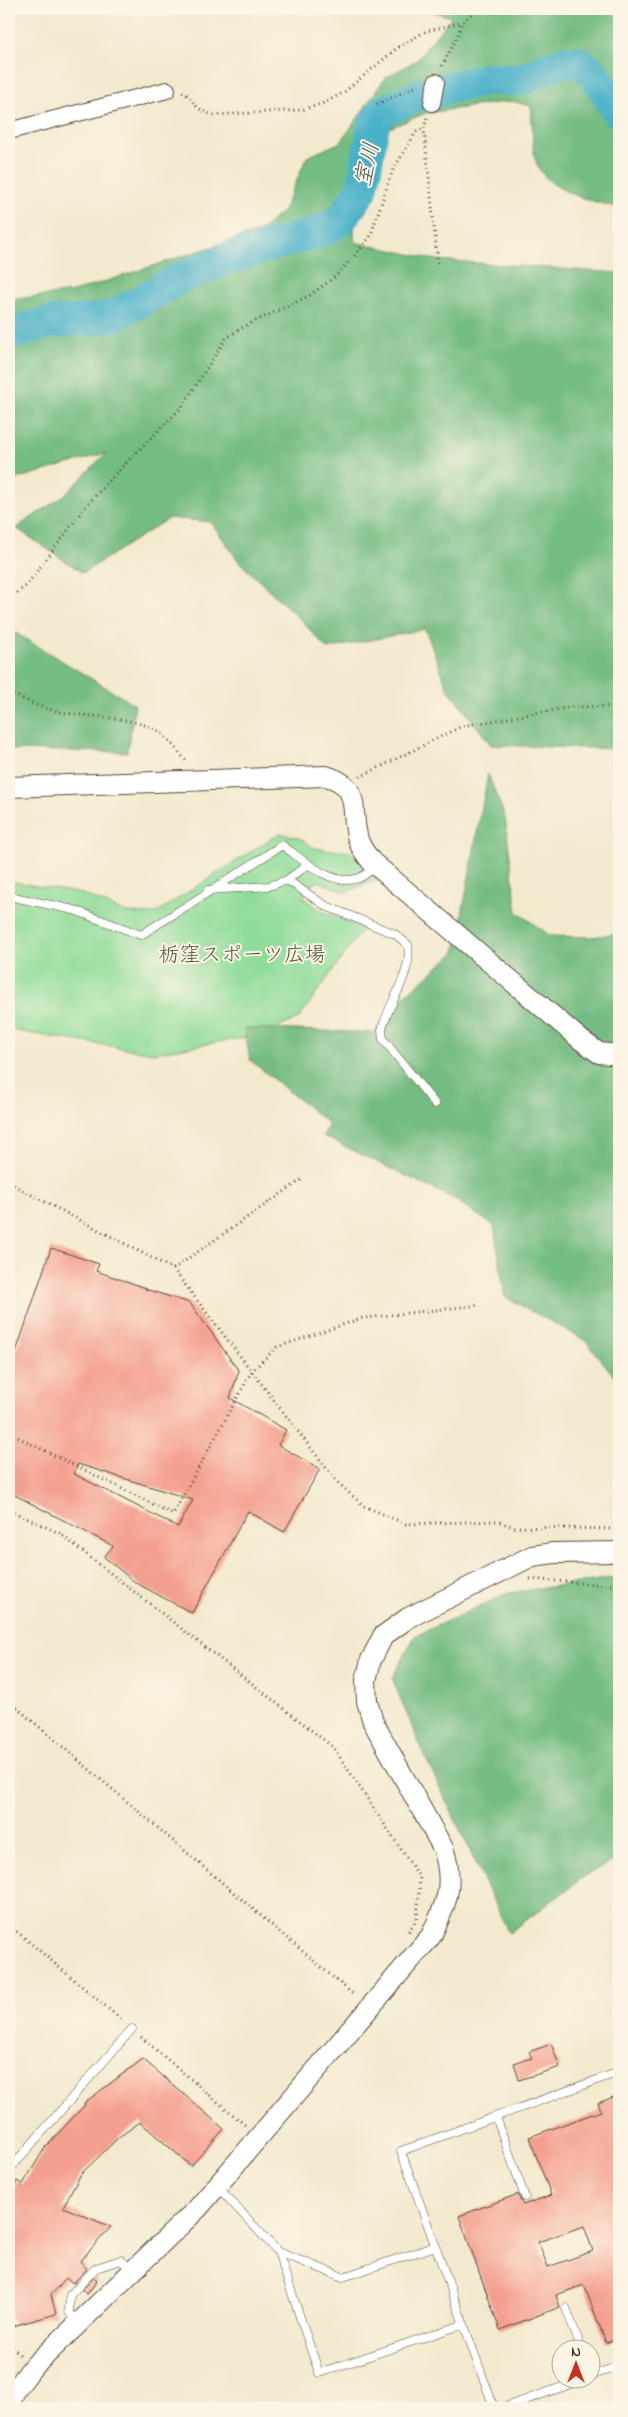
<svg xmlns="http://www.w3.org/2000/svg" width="628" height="2417" font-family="'Indie Flower','Klee One',sans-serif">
  <rect width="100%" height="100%" fill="#fcf5e5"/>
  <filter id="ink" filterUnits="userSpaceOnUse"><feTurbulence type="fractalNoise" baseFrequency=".02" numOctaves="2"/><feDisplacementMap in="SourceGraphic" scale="10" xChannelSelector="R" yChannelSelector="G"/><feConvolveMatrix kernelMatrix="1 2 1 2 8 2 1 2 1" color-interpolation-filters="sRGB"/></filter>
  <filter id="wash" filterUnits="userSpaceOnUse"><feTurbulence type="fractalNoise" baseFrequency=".0096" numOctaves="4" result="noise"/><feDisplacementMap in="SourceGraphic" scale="20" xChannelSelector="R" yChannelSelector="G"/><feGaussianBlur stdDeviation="1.12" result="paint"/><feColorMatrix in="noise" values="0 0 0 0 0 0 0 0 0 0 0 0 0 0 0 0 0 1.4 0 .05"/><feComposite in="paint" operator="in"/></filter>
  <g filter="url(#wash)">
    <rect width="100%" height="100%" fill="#f3e9ce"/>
    <path fill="#8fdc9a" stroke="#65835c" d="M280,833l22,6 12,9 36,4 30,27 -35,13 -27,-11 -7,4 -8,12 19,14 41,17 -65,91 -38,16 -106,18 -145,-23v-149l74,13 43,19 28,1z"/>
    <path fill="#73bc82" stroke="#577350" d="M424,9h195v199c-28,-8 -70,-15 -82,-44 -6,-13 -4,-43 -6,-58l-20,-5 -85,12 -39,16 -30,31 -3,82 83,18 182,13v476l-128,-4 -43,-56 -23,-60 -98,20 -26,-29 -61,-57 -29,-41 -42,-4 -86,55 -67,-45 49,-33 41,-42 -97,28v-181l64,-8 187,-61 23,-20 24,-54 34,-15 44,-64 32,-18 34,-43z
      M9,629l126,76 -8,47 -118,-2z
      M488,774l17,43 12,95 34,24 41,1 27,-4v449l-34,-42 -80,-43 -11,-71 -40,-27 -131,-63 6,-12 -79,-64 -6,-32 131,5 25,-33 55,-48z
      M619,1577v281l-31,16 -79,59 -89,-187 -28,-68 23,-42 93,-43z"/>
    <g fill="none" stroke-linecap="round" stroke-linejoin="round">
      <path stroke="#4ab1c9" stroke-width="32" d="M9,334l43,-12 42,-2 22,-5 68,-39 45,-18 96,-28 15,-9 22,-31 12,-67 10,-13 39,-16 64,-15 35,1 26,-13 17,-5h14l15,12 25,39"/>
    </g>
    <g id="blocks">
      <path fill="#f4a090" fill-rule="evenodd" d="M51,1248l48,16 -3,7 50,17 -1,1 45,14 49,68 -9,27 56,32 -8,15 42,24 -36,63 -36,-21 -56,102 -56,-30 -32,-26 9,-11 -104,-54v-119zM78,1464l115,36 -15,27 -104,-53z
        M551,2044l9,23 -41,13 -5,-17 18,-5 -3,-6z
        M143,2059l81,70 -33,37 -51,-44 -21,15 -38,37 -18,33 48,20 -31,34 7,8 -14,14 -7,-5 -15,17 5,19 -43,12 -4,-17v-105l8,-23 6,3 23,-38 39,-41 -1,-2z
        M619,2095v243l-13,5 -22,-58 -28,10 4,12 -60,23 -41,-114 59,-22 5,11 28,-10 -22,-58 72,-26 -3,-8zM584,2226l9,25 -45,16 -10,-25z
        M94,2278l3,3 -10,13 -5,-4z"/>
    </g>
  </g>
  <g filter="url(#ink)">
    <use href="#blocks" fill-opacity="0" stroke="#574738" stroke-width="1"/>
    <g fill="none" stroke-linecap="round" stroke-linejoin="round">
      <defs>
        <path id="service" d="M287,880l39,26 69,28 13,11c5,30 -20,57 -26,85l1,9 52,65
          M208,890l61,-4 18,-6 22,-16
          M9,896l65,14 67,25 141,-90c20,14 50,43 77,33 6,-2 11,-8 16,-12
          M496,2117l29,80
          M9,2170l123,-141
          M217,2186l61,66 65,25 93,-31
          M278,2252l41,121 145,-49
          M566,2308l16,42
          M78,2323l-9,-11 1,-17 26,-27 25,-8 11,10
          M590,2376l29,-10
          M494,2408l-93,-257 218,-79
          M503,2408l79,-28"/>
        <path id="minor" d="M432,103l4,-21
          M9,131l158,-41"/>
        <path id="tertiary" d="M9,787l317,-11c39,11 22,37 33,66 3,8 8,14 13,20l209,178 18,13 20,2
          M9,2407l5,-15 17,-23 167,-161 233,-272c16,-33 24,-52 12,-88l-70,-126 -6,-21 -1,-21 5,-20 12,-24 25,-18 124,-62 22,-3 65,-1"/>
      </defs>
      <use href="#service" stroke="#574738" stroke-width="9"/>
      <use href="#minor" stroke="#574738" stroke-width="18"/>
      <use href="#tertiary" stroke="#574738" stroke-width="22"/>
      <path stroke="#574738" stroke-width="3" stroke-dasharray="1 4" stroke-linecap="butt" d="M442,66l16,-31 4,-13
        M182,92c14,6 8,17 32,23l88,-5 22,-7 19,-10 54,-45 27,-16 38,-10 16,-13
        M377,104l43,-19
        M427,118l-3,10 14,137
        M9,599l17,-13 60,-80 36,-39 60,-60 44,-69 19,-12 64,-30 27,-20 20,-22 14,-17 22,-65 24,-40 8,-4
        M9,692c17,9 38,18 57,21 28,4 60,4 87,15 14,6 25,24 35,35
        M360,777l102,-51 109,-19 48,-1
        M9,1183l164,86 164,213 27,24 42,18 92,-3 15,6 106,2
        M173,1269l131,-91
        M9,1433l164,81 79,-143 25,-24 86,-29 117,-13
        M9,1510l50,23 274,214 87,131 -3,41 -9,13
        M530,1579l89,7
        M9,1701l346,295
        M9,1925l114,96
        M141,2037l104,88
        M9,2343l11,12"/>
      <use href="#service" stroke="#fff" stroke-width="8"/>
      <use href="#minor" stroke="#fff" stroke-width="16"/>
      <use href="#tertiary" stroke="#fff" stroke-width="20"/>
    </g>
  </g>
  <g text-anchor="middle" stroke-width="4" stroke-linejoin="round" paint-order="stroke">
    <g font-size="21" fill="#50563d" stroke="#fcf5e5">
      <text x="242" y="961">栃窪スポーツ広場</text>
    </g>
    <g font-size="22" font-style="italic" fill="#40595a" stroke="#fcf5e5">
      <text transform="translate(366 164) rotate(-77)" y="8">室川</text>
    </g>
  </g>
  <rect width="628" height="2417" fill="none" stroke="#fcf5e5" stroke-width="30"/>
  <g transform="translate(576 2364)"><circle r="24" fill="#fcf5e5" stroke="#afa495"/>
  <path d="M0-4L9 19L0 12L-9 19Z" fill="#c8321e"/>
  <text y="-8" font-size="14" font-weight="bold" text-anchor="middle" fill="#3b2a1e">N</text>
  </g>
</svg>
